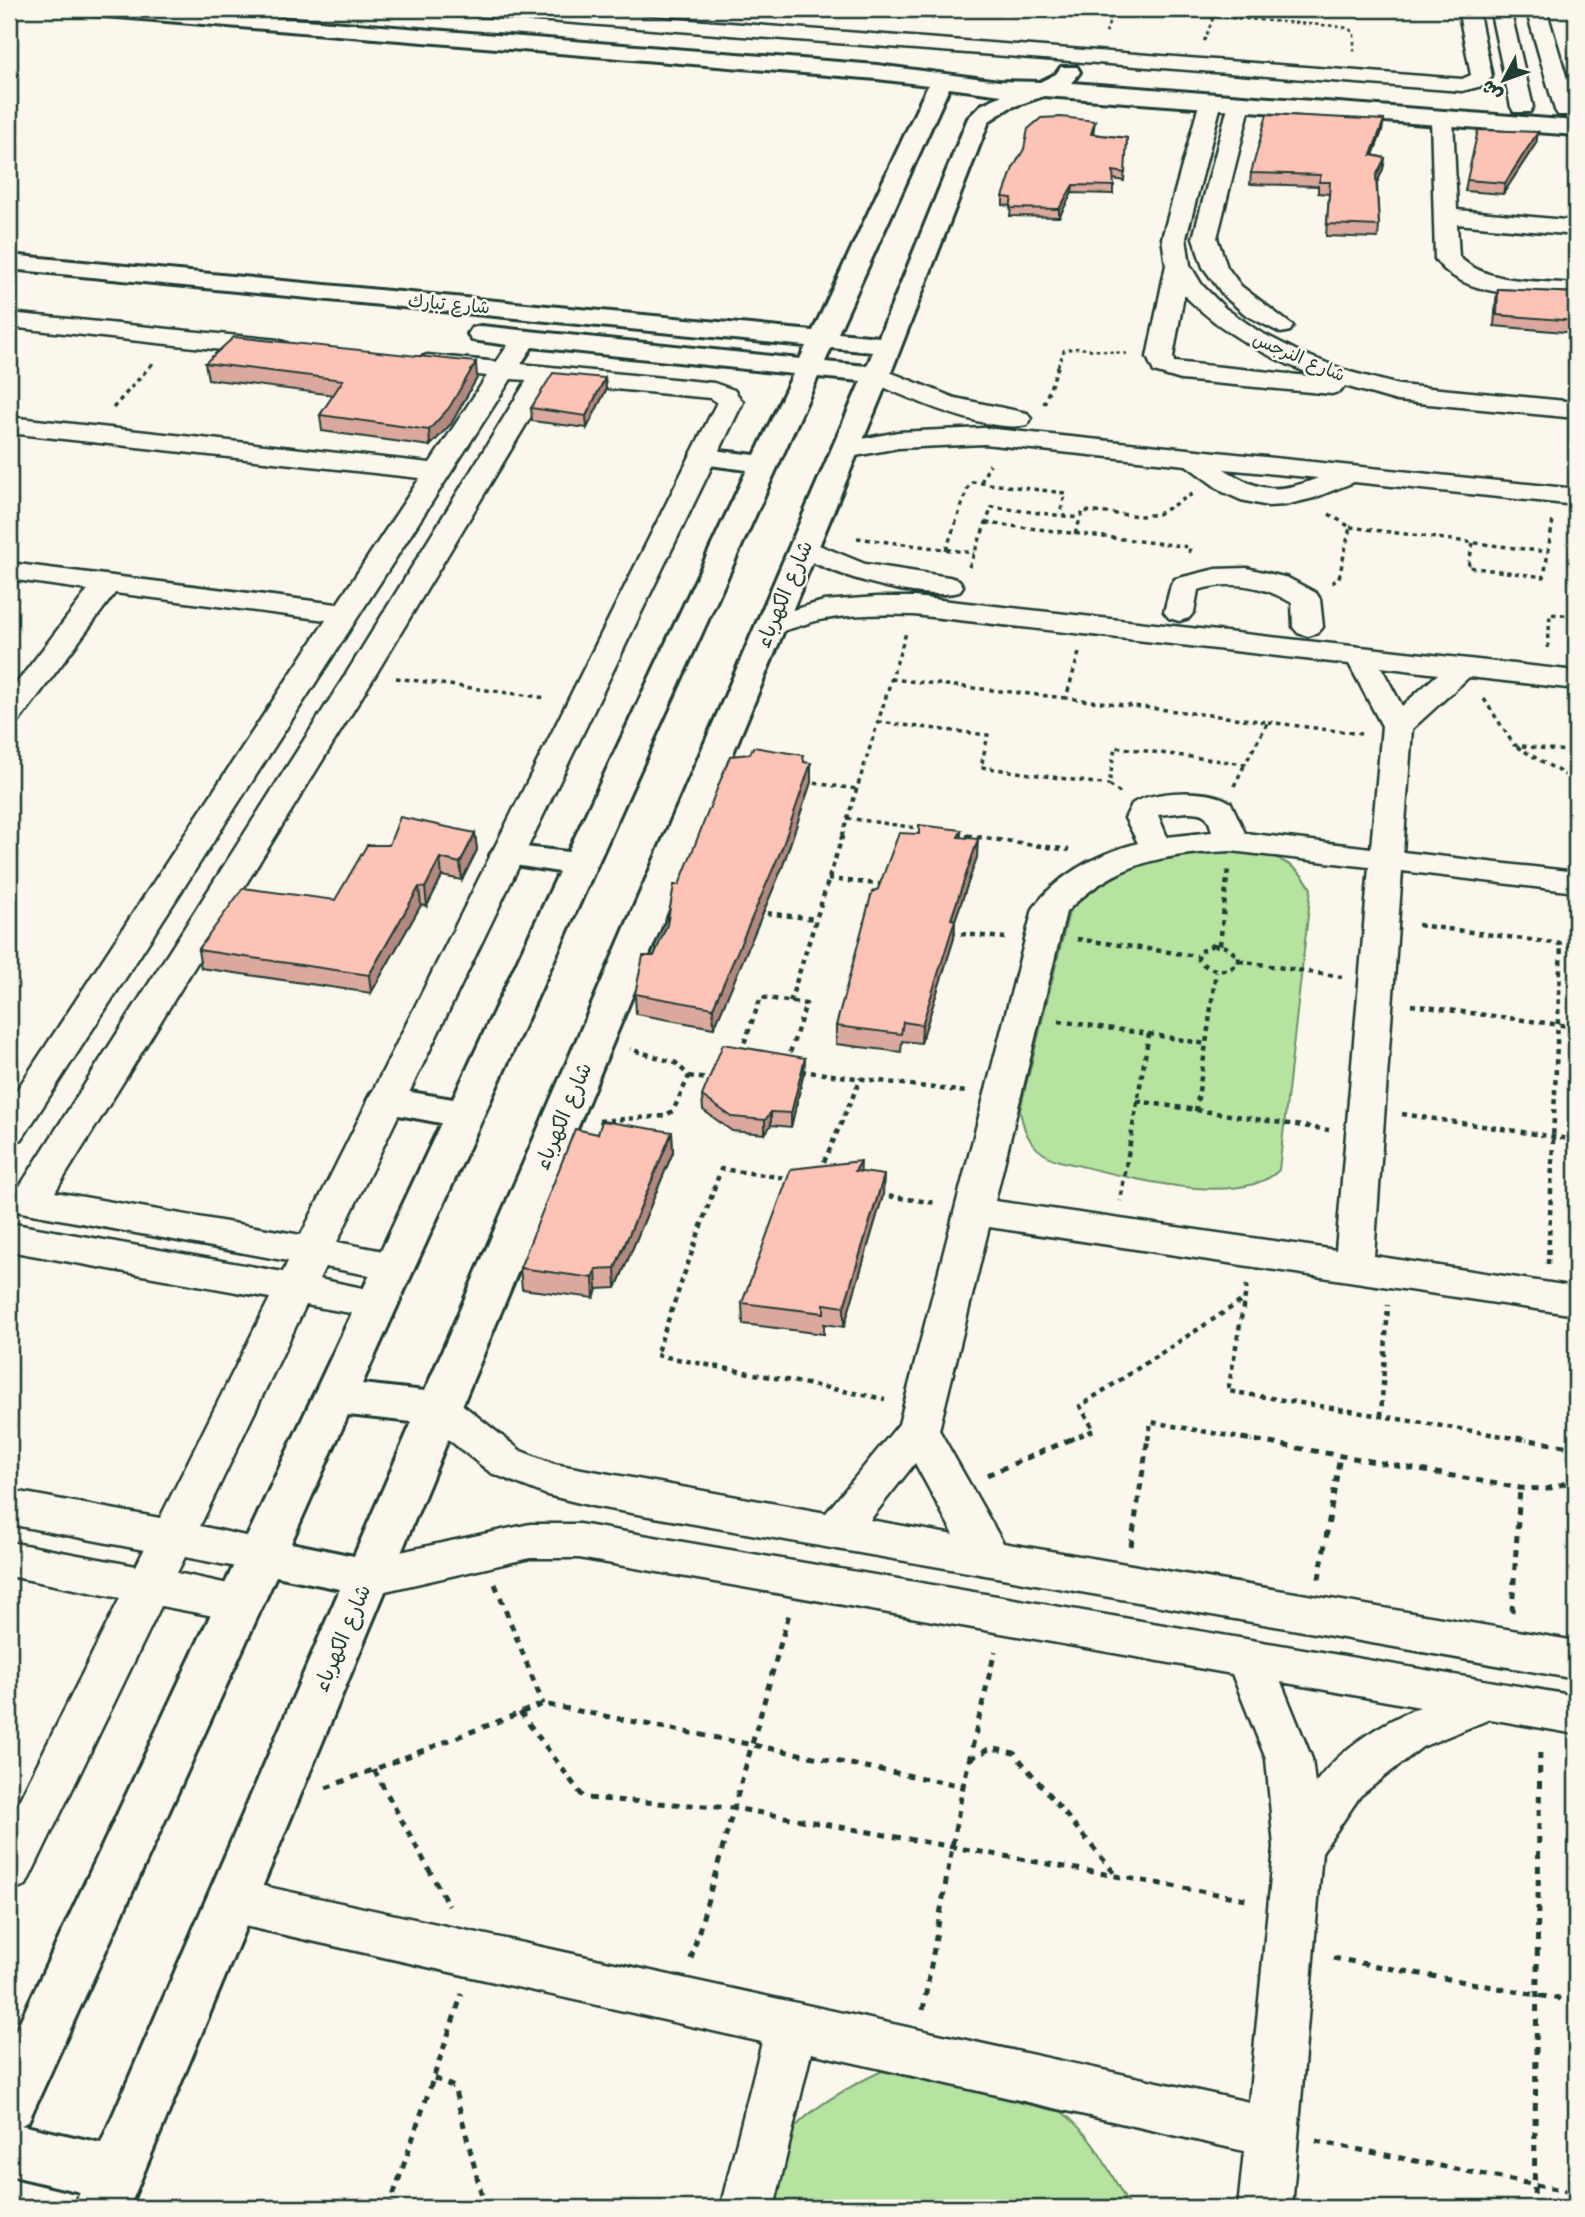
<svg xmlns="http://www.w3.org/2000/svg" width="1585" height="2217" font-family="Mali,'Playpen Sans Arabic',sans-serif">
  <rect width="100%" height="100%" fill="#fbf7ec"/>
  <filter id="ink" filterUnits="userSpaceOnUse"><feTurbulence type="fractalNoise" baseFrequency=".0143" numOctaves="2"/><feDisplacementMap in="SourceGraphic" scale="14" xChannelSelector="R" yChannelSelector="G"/><feConvolveMatrix kernelMatrix="1 2 1 2 8 2 1 2 1" color-interpolation-filters="sRGB"/></filter>
  <g filter="url(#ink)">
    <path fill="#b7e3a0" stroke="#6b906a" stroke-width="2" d="M1244,848c26,6 55,15 67,41l-32,281c-42,42 -168,2 -220,-9 -25,-8 -35,-25 -39,-51l52,-210 21,-23 78,-23z
      M882,2071l180,41c33,25 48,61 68,96h-371c7,-20 13,-43 23,-62 16,-33 68,-60 100,-75z"/>
    <g fill="none" stroke-linecap="round" stroke-linejoin="round">
      <defs>
        <path id="minor" d="M460,9h85l917,70 9,-4 -13,-66h20l14,68 -10,9 -20,5 -992,-76 -7,-2z
          M1490,9h20l23,98 -3,5h-16l-3,-5z
          M1526,9h20l30,100 -2,6h-16l-3,-5z
          M1211,95l7,2 4,4 -36,137 4,27 12,20 23,23 33,23 43,22 49,19 49,13 177,17v16l-179,-17 -52,-15 -4,5 -9,3 -151,-14 -27,-8 -7,-15 19,-92 -4,-27 38,-137 4,-4zM1184,295c39,39 83,62 134,82l-144,-15 -1,-5z
          M1240,97l8,1 3,5 -34,135 10,29 14,19 52,40 -3,5 -9,2 -35,-18 -22,-19 -21,-29 -10,-29 36,-135 3,-5z
          M1442,112l8,1 3,5 4,92 119,11v14l-119,-11 2,33c30,28 79,23 117,27v14c-43,-3 -113,1 -141,-39l-4,-141 3,-5z
          M9,313l269,27 9,3 4,5 -4,5 -9,3 -269,-29z
          M427,355l287,28 20,7 9,12 -406,840 72,14 6,10 -6,10 -14,4 -70,-13 -6,12 73,15 6,10 -6,10 -14,4 -72,-13 -106,221 77,17 7,12 -7,12 -15,5 -77,-15 -8,16 79,17 6,13 -6,13 -16,5 -79,-15 -135,279 -17,6v-70l111,-223 -111,-22v-34l127,24 8,-16 -135,-26v-34l151,28 110,-220 -261,-47v-28l274,49 5,-11 -278,-51 -1,-26 11,2 326,-512 181,-294 -16,-1 -489,760 -13,4v-41l317,-482 -211,-27 -95,127 -11,2v-29l79,-103 -79,-11v-16l328,41 83,-126 -411,-45v-16l421,46 57,-87 -69,-8 -4,-5 4,-5zM551,383l159,15 7,4 -416,833 -246,-43 321,-518z
          M877,367l78,31 72,15 4,6 -4,6c-39,9 -122,-28 -159,-45l-4,-5 4,-5z
          M984,428l592,61v16l-222,-23 -40,16 -29,7 -17,1 -27,-6 -18,-8 -37,-27 -202,-21 -86,4 -53,10 -9,-2 -4,-6 4,-6 62,-12zM1224,469l94,9c-41,16 -58,14 -94,-9z
          M804,539l61,25 84,13 10,3 4,6 -4,6c-41,10 -128,-18 -165,-39l-4,-6 4,-6z
          M1247,568l41,10 28,15 4,6 3,28 -5,6 -10,3 -10,-3 -5,-6 -1,-24c-29,-18 -61,-23 -94,-13l-4,22 -5,6 -10,3 -10,-3 -5,-6 7,-27 4,-6 41,-10z
          M877,597h37l662,74v18l-107,-12 -57,52 -9,123 173,20v20l-174,-21 -28,385 202,31v28l-587,-88 -50,203 64,113 573,98v38l-984,-173 -45,-11 -56,-22 -67,-53 -6,-11 6,-11 15,-5 15,5 67,53 33,13 272,49 73,-89 134,-515c24,-35 65,-55 105,-66l-13,-25 7,-14c20,-14 79,-16 99,-1l14,30 126,15 11,-122 -33,-62 -435,-49c-30,-1 -59,-1 -89,4 -21,3 -43,17 -64,12l-5,-6 5,-6 63,-18zM1381,667l57,7 -36,32zM1187,812c18,0 21,3 25,20l-45,5 -9,-22zM1231,851l138,16 -33,383 -341,-49 71,-289c50,-50 97,-58 165,-61zM915,1463l39,72 -84,-15z
          M530,1524h49l997,172v38l-86,-15 -68,28 -62,49 -38,56 -30,356h-54l6,-57 -433,-98 -37,155h-54l42,-166 -531,-119 -17,-7 -7,-15 7,-15 17,-7 1018,223 25,-255 -8,-88 -34,-85 -653,-116h-49l-162,37 -16,-6 -6,-12 6,-12 16,-6zM1281,1682l139,25c-38,15 -81,42 -105,77l-3,-25z"/>
        <path id="tertiary" d="M83,9h85l709,56 122,16 41,1 16,-8 5,-7h16l3,5 -8,11 504,38v14l-532,-39 -35,12 -20,13 -99,254 -761,1833h-56l7,-16 -71,-17v-130l432,-922 -69,-13 -5,-9 5,-9 14,-4 67,11 106,-227 -64,-10 -5,-7 5,-7 12,-3 61,7 179,-382 -53,-7 -4,-6 4,-6 10,-2 51,6 38,-81 -261,-27 -19,29 -9,2 -9,-2 -4,-6 17,-25 -36,-5 -4,-6 4,-6 9,-2 319,33 6,-13 -797,-77v-14l804,76 115,-246 -51,-6 -784,-64 -7,-2zM949,88l53,7 -21,10 -13,13 -89,219 -41,-4zM831,348l42,4 -6,14 -42,-4zM818,377l43,4 -436,1010 -63,-7zM348,1415l64,7 -58,134 -63,-13zM276,1576l64,13 -239,554 -80,-18 7,-3z"/>
      </defs>
      <use href="#minor" stroke="#1f3d34" stroke-width="5"/>
      <use href="#tertiary" stroke="#1f3d34" stroke-width="6"/>
      <path stroke="#1f3d34" stroke-width="2.5" stroke-dasharray="3.5 3.5" stroke-linecap="butt" d="M1034,9l78,5
        M1425,9h15
        M1223,17l1,-8
        M932,20l3,-11
        M1106,33l6,-19 17,-4 206,16 13,2 6,5v20
        M1204,41l10,-25
        M151,366l3,-4
        M1058,366l6,-16 14,-2 52,6"/>
      <path stroke="#1f3d34" stroke-width="3.5" stroke-dasharray="4.5 4.5" stroke-linecap="butt" d="M1044,404l15,-40
        M113,408l39,-44
        M981,482l9,-18
        M1329,514l21,13 -11,51 -7,5
        M986,523l204,24 -1,9
        M1350,527l197,25
        M1075,534l8,-23 59,5 16,-2 36,-21
        M857,538l117,15
        M1473,543l-5,24 76,10 9,-57
        M946,550l23,-65 4,-3 92,11 -5,22
        M969,567l23,-60 88,11
        M1548,648l2,-34 26,2
        M1079,653l-13,45 202,24 -23,42 -130,-17 -6,38 11,8
        M396,678l151,20
        M891,679l175,19
        M1484,699l30,46 62,7
        M878,722l110,13 -7,32 128,18
        M1268,722l93,12
        M1517,747l59,34
        M1571,780l1,56
        M806,782l51,7
        M1234,786l11,-22
        M847,818l77,11
        M957,834l11,2
        M842,836l64,-203"/>
      <path stroke="#1f3d34" stroke-width="4.5" stroke-dasharray="5 5" stroke-linecap="butt" d="M957,834l112,16
        M1572,834v19
        M828,879l51,5 6,4
        M757,912l59,7
        M1418,925l158,21
        M951,933l54,5
        M1077,939l120,17
        M1213,945l13,2 13,10 -1,7c-14,10 -29,8 -40,-5l1,-7z
        M1220,945l8,-76
        M1239,961l103,16
        M790,1002l53,-168
        M1411,1005l165,22
        M1059,1021l90,13 -29,167
        M1149,1034l57,10 10,-73
        M741,1052l20,-55 45,7 -18,55
        M801,1071l165,21
        M689,1076l23,4
        M1137,1101l192,29
        M1196,1111l10,-67
        M1402,1114l174,26
        M599,1121l65,-5 9,-5 16,-35 -13,-13 -46,-14
        M820,1171l41,-93
        M793,1179l-72,-10 -65,186 229,44
        M879,1195l57,8
        M1548,1264l13,-320
        M1247,1285l-19,106 299,49
        M1381,1416l7,-111
        M1070,1440l24,-10 -14,-24 163,-106
        M1148,1440l3,-18 101,18"/>
      <path stroke="#1f3d34" stroke-width="5" stroke-dasharray="7 7" stroke-linecap="butt" d="M1242,1438l278,50 27,1 29,-9
        M1517,1438l59,10
        M987,1475l87,-37
        M1131,1546l17,-108
        M1319,1579l21,-123
        M495,1584l48,120
        M1512,1612l8,-124
        M520,1712l64,86 150,10 517,92
        M970,1759l21,-11 23,5 103,123
        M374,1770l75,136
        M326,1788l217,-84 420,82 32,-135
        M1333,1958l243,44
        M691,1959l98,-345
        M923,2010l40,-224
        M434,2078l20,9 31,121
        M1316,2141l260,52
        M389,2208l73,-214
        M1534,2208l6,-462"/>
      <use href="#minor" fill="#fbf7ec" fill-rule="evenodd"/>
      <use href="#tertiary" fill="#fbf7ec" fill-rule="evenodd"/>
    </g>
    <path fill="#daa89d" stroke="#1f3d34" stroke-width="2" d="M1095,121l-2,13 34,4 -3,43 -11,-2v15l-41,-1 -13,24 -49,-1 1,-10 -8,-1v-8z
      M1382,131l-9,24 12,3 -2,11 -6,14 2,43 -1,12 -52,-2 3,-42 -11,-1v-7l-68,-2 1,-11z
      M1538,132l-2,11 -33,51 -38,-3 2,-11z
      M1498,289l78,4v40l-82,-7 2,-26z
      M205,363l272,15 -26,46 -21,22 -108,-15 -2,-16 14,-20 -126,-16z
      M605,378l1,12 -19,38 -55,-7 -1,-13z
      M804,762l7,20 -29,86 -68,160 -78,-14 -1,-20 19,-38 13,-31 12,-40z
      M475,833l2,17 -15,30 -20,-4 -15,30 -6,-1 -50,88 -170,-25 -3,-18 137,-50z
      M961,838l16,19 -22,63 -1,18 -33,105 -19,-2 -1,11 -65,-8v-18l42,-137z
      M805,1058l-1,14 -13,55 -20,-2 -6,9 -33,-3 -29,-21 -1,-14z
      M672,1132l1,20 -57,136 -19,1 -3,9 -72,-9 -2,-21 78,-134z
      M860,1171l23,24 -39,132 -20,-3v10l-81,-10 -1,-21z"/>
    <path fill="#b28880" stroke="#1f3d34" stroke-width="2" d="M1384,120l-2,11 -13,35 2,-11z
      M1538,132l-2,11 -33,51 2,-11z
      M1385,158l-2,11 -8,18 1,-11z
      M1073,185l-1,8 -13,24v-8z
      M476,362l1,16 -26,46 -21,22 -1,-16z
      M605,378l1,12 -19,38 -1,-12z
      M811,763v19l-29,86 -68,160 -1,-20z
      M475,833l2,17 -15,30 -2,-17z
      M978,839l-1,18 -22,63 -1,18 -33,105 1,-18 29,-106z
      M440,858l2,18 -15,30 -2,-18z
      M419,887l2,18 -50,88 -2,-18z
      M805,1058l-1,14 -13,55v-14z
      M771,1112v13l-6,9v-14z
      M672,1132l1,20 -57,136 -1,-20z
      M861,1161l-1,20 -5,-10z
      M884,1175l-1,20 -39,132v-20z
      M596,1269l1,20 -3,9 -1,-20z"/>
    <path fill="#fec3b7" stroke="#1f3d34" stroke-width="2" d="M1267,114l117,6 -13,35 14,3 -9,18 3,50 -52,-2 3,-42h-11l2,-7 -70,-2z
      M1061,117l34,4 -4,13 36,4 -2,35 -12,-2 1,15 -41,-1 -14,24 -49,-1 2,-10 -9,-1 10,-29 11,-19 4,-20 13,-11z
      M1478,130l60,2 -33,51 -38,-3z
      M1498,289l78,4v28l-79,-6z
      M234,337l242,25 -27,46 -20,22 -109,-15 23,-35 -138,-17z
      M553,373l52,5 -19,38 -55,-8z
      M753,747l50,8 1,7 7,1 -29,85 -69,160 -78,-14 8,-38h11l13,-31 7,-40h5l51,-129 20,-2z
      M400,817l75,16 -15,30 -20,-5 -15,30 -6,-1 -50,88 -171,-25 45,-62 92,12 32,-55h22z
      M919,825l43,5 -4,7 20,2 -27,80 4,1 -33,105 -19,-3 -2,12 -65,-8 36,-134 6,-3 21,-56 20,1z
      M723,1044l82,14 -14,55 -20,-1 -6,8 -33,-3 -30,-21z
      M602,1121l70,11 -57,136 -19,1 -3,9 -73,-10 55,-139 23,5z
      M861,1161l-6,10 29,4 -40,132 -20,-3v9l-82,-10 49,-134z"/>
  </g>
  <g text-anchor="middle" stroke-width="5" stroke-linejoin="round" paint-order="stroke">
    <g font-size="18" fill="#1f3d34" stroke="#fbf7ec">
      <text transform="translate(449 304) rotate(5)" y="6">شارع تبارك</text>
      <text transform="translate(1299 357) rotate(23)" y="6">شارع النرجس</text>
    </g>
    <g font-size="21" fill="#1f3d34" stroke="#fbf7ec">
      <text transform="translate(784 594) rotate(-67)" y="7">شارع الكهرباء</text>
      <text transform="translate(563 1116) rotate(-67)" y="7">شارع الكهرباء</text>
      <text transform="translate(342 1638) rotate(-67)" y="7">شارع الكهرباء</text>
    </g>
  </g>
  <rect width="1585" height="2217" fill="none" stroke="#fbf7ec" stroke-width="35"/>
  <rect x="18" y="18" width="1550" height="2182" fill="none" stroke="#1f3d34" stroke-width="2.5" filter="url(#ink)"/>
  <g transform="translate(1504 80) rotate(229)" stroke="#fbf7ec" stroke-width="5" paint-order="stroke">
  <path d="M0-5L12 26L0 18L-12 26Z" fill="#1f3d34"/>
  <text y="-10" font-size="19" font-weight="bold" text-anchor="middle" fill="#1f3d34">ش</text>
  </g>
</svg>
